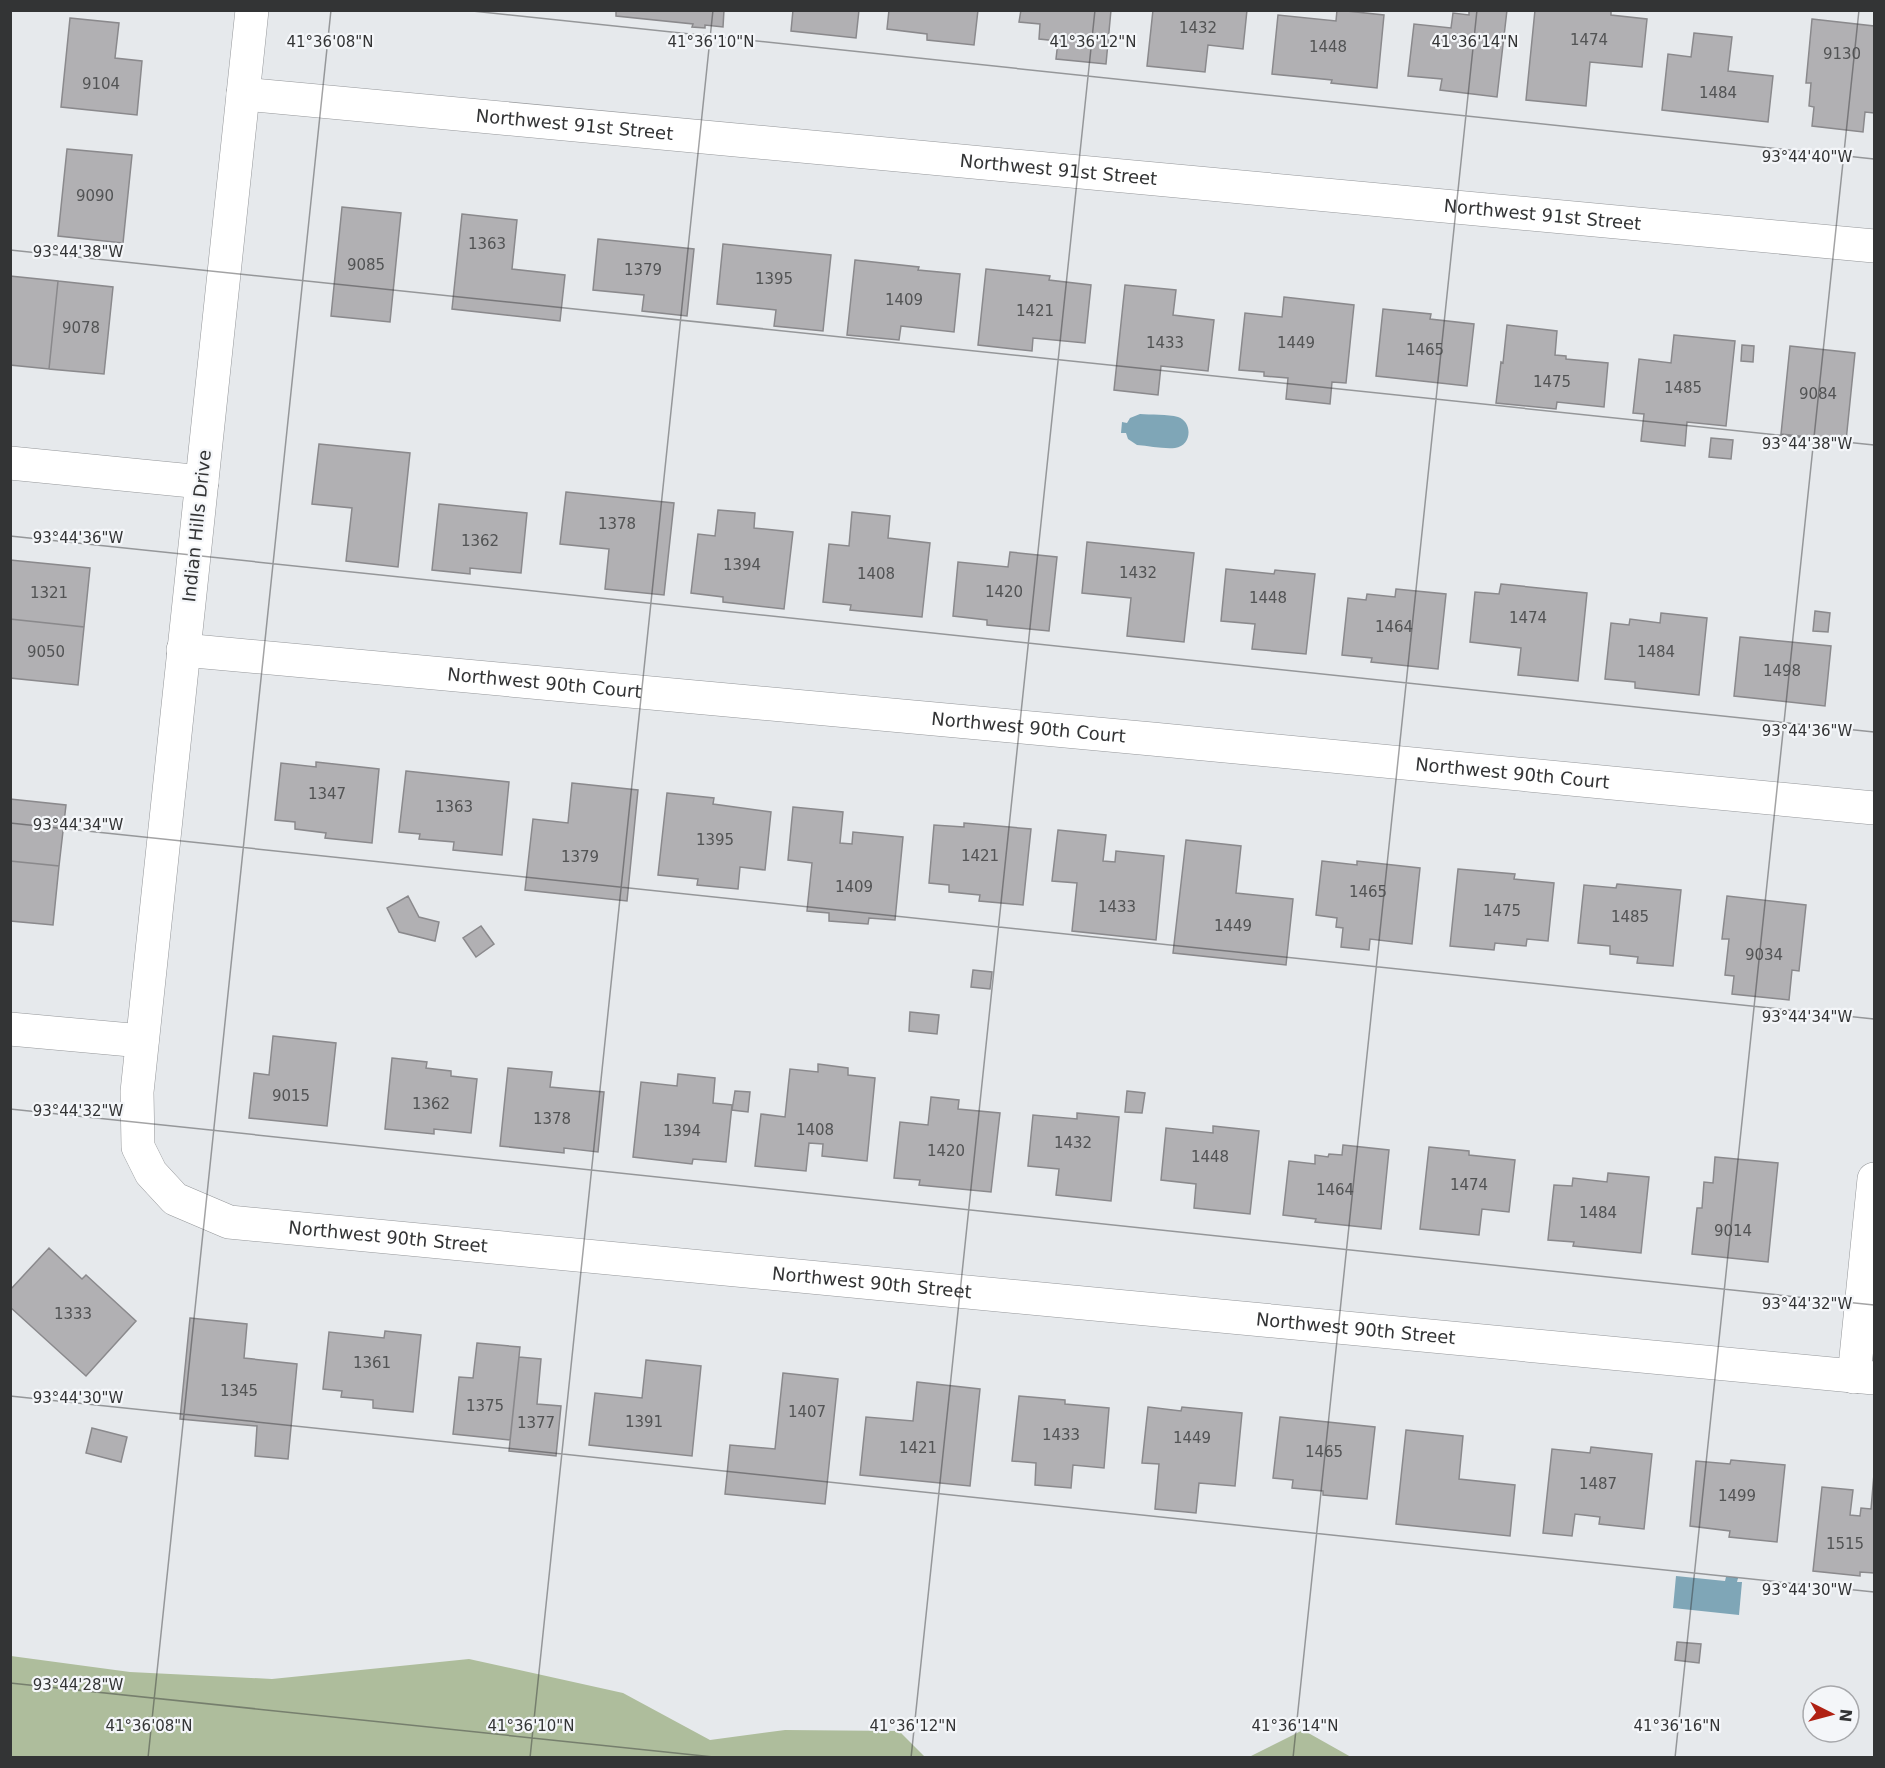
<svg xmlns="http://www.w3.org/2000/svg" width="1885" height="1768" font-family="'DejaVu Sans',sans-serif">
  <rect width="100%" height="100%" fill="#e6e9ec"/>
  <path fill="#aebd9c" d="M11,1656l119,16 142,7 197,-20 154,34 87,47 75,-10 114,1 26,26h-914z
    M1303,1730l48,27h-102z"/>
  <path fill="#7fa6b7" d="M1140,414c10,1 28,0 38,3 15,5 14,29 -3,31 -12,1 -26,-2 -38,-3l-9,-6 -2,-6h-5l1,-11 5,1 3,-5z
    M1676,1576l49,5 1,-4 12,1 -1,4h5l-3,33 -66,-7z"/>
  <path fill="#b1b0b3" stroke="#8a898c" stroke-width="1.5" d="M616,10h108l-1,17 -18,-2v3l-13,-1 1,-3 -77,-8z
    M793,10h66l-3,28 -65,-7z
    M889,10h89l-4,35 -47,-5v-6l-40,-5z
    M1021,10h90l-5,54 -50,-5 2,-18 -19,-2 1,-15 -21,-2z
    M1153,10h94l-4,39 -35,-4 -3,27 -58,-6z
    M1337,10l47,5 -7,73 -46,-5 1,-3 -60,-6 6,-59 58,6z
    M1469,10h38l-10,87 -57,-7 2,-11 -34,-3 6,-52 37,4 2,-15 16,2z
    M1535,10h76v5l36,4 -5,48 -52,-5 -4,44 -60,-6z
    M70,18l49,5 -4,35 27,3 -5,54 -76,-8z
    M1812,19l62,7v87l-9,-1 -2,20 -51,-6 2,-19 -5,-1 2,-23h-5z
    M1694,33l38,4 -4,34 45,5 -5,46 -106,-12 6,-56 23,3z
    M67,149l65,6 -9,88 -65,-7z
    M342,207l59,6 -11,109 -59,-6z
    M462,214l55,6 -5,49 53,6 -5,46 -108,-12z
    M598,239l96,10 -7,67 -45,-5 2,-16 -51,-5z
    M723,244l108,11 -8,76 -49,-5 2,-16 -59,-6z
    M855,260l64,7 -1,3 42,4 -6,58 -53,-6 -2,14 -52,-5z
    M986,269l64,7 -1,4 42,5 -6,58 -52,-5 -1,13 -54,-6z
    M10,276l48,5 -9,88 -39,-4z
    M58,281l55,6 -9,87 -55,-5z
    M1125,285l51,5 -3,25 41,5 -6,51 -47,-5 -3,29 -44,-5z
    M1284,297l70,8 -8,78 -14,-1 -2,22 -44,-5 2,-21 -24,-2v-4l-25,-2 6,-57 37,4z
    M1383,309l48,5 -1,5 44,5 -7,62 -91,-10z
    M1507,325l50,6 -2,24 11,1v3l42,4 -4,44 -47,-5 -1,7 -60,-6 5,-41 2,1z
    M1674,335l61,6 -9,85 -39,-4 -2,24 -44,-5 3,-27 -11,-1 6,-54 32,4z
    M1742,345l12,1 -1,16 -12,-1z
    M1790,346l65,7 -9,88 -65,-7z
    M1711,438l22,2 -2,19 -22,-2z
    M319,444l91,9 -12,114 -52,-6 6,-53 -40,-4z
    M566,492l108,11 -10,92 -59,-6 4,-40 -49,-5z
    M439,504l88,9 -6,60 -51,-5v6l-38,-4z
    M718,510l37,3 -1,15 39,4 -9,77 -61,-7v-5l-32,-4 7,-59 17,2z
    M852,512l38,4 -2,22 42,5 -8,74 -72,-7 1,-5 -28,-3 6,-58 20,2z
    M1087,542l107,11 -10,89 -57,-6 4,-38 -49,-5z
    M1010,552l47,5 -8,74 -62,-6v-5l-34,-4 5,-54 50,5z
    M10,560l80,8 -6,59 -74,-8z
    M1226,569l48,5 1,-4 40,4 -9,80 -54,-5 3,-25 -34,-3z
    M1501,584l86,9 -9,88 -60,-6 3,-27 -51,-6 5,-50 24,2z
    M1396,589l50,5 -8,75 -67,-7 1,-4 -30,-3 6,-57 18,2 1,-6 28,3z
    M1815,611l15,2 -2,19 -15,-1z
    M1661,613l46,5 -8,77 -64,-7v-6l-30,-3 6,-56 18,2 1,-6 30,4z
    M10,619l74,8 -6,58 -68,-7z
    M1740,637l91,9 -6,60 -91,-10z
    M316,762l63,7 -7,74 -47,-5 1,-5 -31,-4v-7l-20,-2 6,-57 35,4z
    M406,771l103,11 -7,73 -49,-5 1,-8 -35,-3 1,-5 -21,-2z
    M572,783l66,7 -11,111 -102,-11 8,-71 35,4z
    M667,793l47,5 -1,6 58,8 -6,58 -25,-3 -2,22 -41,-4 1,-6 -40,-4z
    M10,799l56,6 -7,61 -49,-5z
    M793,807l50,5 -3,31 12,1 1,-12 50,5 -8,83 -26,-2 -1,6 -39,-3v-8l-22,-2 5,-48 -24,-3z
    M964,823l67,6 -8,76 -44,-4 1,-6 -31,-3v-7l-20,-2 5,-58 30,2z
    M1058,830l48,5 -3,26 12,1 1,-11 48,5 -8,84 -84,-9 5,-48 -25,-2z
    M1186,840l55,6 -5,47 57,6 -7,66 -113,-12z
    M10,861l49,5 -6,59 -43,-4z
    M1322,861l35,4v-4l63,7 -8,76 -42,-5 -1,11 -28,-3 2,-19 -7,-1 1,-9 -21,-3z
    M1458,869l57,5 -1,5 40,4 -6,58 -21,-2 -1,7 -31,-3 -1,7 -44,-4z
    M1617,884l64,6 -8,76 -36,-3 1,-6 -28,-3v-8l-32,-3 6,-58 32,3z
    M408,896l11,21 20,5 -4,19 -36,-9 -12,-24z
    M1727,896l79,9 -7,66 -7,-1 -3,30 -57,-6 2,-18 -9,-1 4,-36h-7z
    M481,926l13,18 -18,13 -13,-19z
    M973,970l19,2 -2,17 -19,-2z
    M910,1012l29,3 -2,19 -28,-3z
    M273,1036l63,7 -9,83 -78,-8 5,-45 15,2z
    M392,1058l35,4 -1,6 25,3v5l26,3 -6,54 -37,-4v5l-49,-5z
    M818,1064l30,4v7l27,3 -8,83 -45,-5 1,-12 -14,-1 -3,28 -51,-5 6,-52 24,3 5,-48 28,3z
    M508,1068l44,4 -2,15 54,5 -6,60 -34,-4v5l-64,-7z
    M678,1074l37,4 -2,25 19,2 -6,57 -33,-3 -1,5 -59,-7 8,-75 36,4z
    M735,1091l15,1 -2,20 -16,-2z
    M1127,1091l18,2 -3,20 -17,-1z
    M931,1097l28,3 -1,9 42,4 -9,79 -72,-7 1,-5 -26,-2 6,-56 28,3z
    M1077,1113l42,4 -8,84 -55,-6 3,-26 -31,-3 5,-51 44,4z
    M1213,1126l46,5 -9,83 -56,-6 2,-24 -35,-4 5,-52 47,5z
    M1343,1145l46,5 -8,79 -66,-7 1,-3 -33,-4 6,-54 26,3v-9l13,2 1,-3 13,1z
    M1429,1147l40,4v4l46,5 -6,52 -27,-3 -3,26 -59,-6z
    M1715,1157l63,6 -10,99 -76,-8 5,-46h5l2,-26 9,1z
    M1608,1173l41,4 -8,76 -68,-7 1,-4 -26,-2 6,-55 18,1 1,-8 34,4z
    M49,1248l33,31 4,-4 50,46 -50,55 -76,-69v-17z
    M190,1318l57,6 -3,34 53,6 -9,95 -33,-3 2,-30 -77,-7z
    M385,1331l36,4 -8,77 -40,-4v-8l-32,-3 1,-6 -19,-2 6,-57 55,6z
    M477,1343l43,4 -10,93 -57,-6 6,-57 14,1z
    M519,1357l22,2 -4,45 24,2 -5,50 -47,-5z
    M646,1360l55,6 -9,90 -103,-11 6,-52 47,5z
    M783,1373l55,6 -13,125 -100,-10 5,-49 45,4z
    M917,1382l63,7 -10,97 -110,-11 6,-58 47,4z
    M1019,1396l46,4v4l44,4 -5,60 -31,-3 -2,23 -36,-3 1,-22 -24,-2z
    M1148,1407l33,4 1,-4 60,6 -7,73 -36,-3 -3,30 -41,-4 4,-45 -17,-1z
    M1280,1417l95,10 -8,72 -44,-4v-4l-31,-3 1,-8 -20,-2z
    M92,1428l35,9 -6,25 -35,-9z
    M1406,1430l57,6 -4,43 56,6 -5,51 -114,-12z
    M1591,1447l61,7 -8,75 -45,-5 1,-7 -25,-3 -3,22 -29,-3 9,-84 38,4z
    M1731,1460l54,5 -8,77 -48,-5 1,-6 -40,-5 6,-65 34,3z
    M1874,1474v99l-14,-1v4l-47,-5 9,-84 31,3 -3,25 10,1 1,-8 10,1z
    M1677,1642l24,2 -2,19 -24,-3z"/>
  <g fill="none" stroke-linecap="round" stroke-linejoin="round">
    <defs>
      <g id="street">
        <path id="s1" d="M252,10l-115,1082 1,55 13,26 24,26 54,23 1645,156"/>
        <path id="s2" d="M243,94l1631,152"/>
        <path d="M10,463l192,19"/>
        <path id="s3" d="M183,650l969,89 722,69"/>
        <path d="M10,1029l132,12"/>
        <path d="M1854,1377l20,-198"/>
      </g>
    </defs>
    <use href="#street" stroke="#95979a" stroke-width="34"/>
    <use href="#street" stroke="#fff" stroke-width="33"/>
  </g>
  <path fill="none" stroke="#333435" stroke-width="1.5" stroke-opacity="0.45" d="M463,10l1411,149M10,250l1864,195M10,536l1864,196M10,823l1864,196M10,1109l1864,196M10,1396l1864,196M10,1683l713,75M148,1758l183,-1748M530,1758l183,-1748M911,1758l184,-1748M1293,1758l184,-1748M1675,1758l184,-1748"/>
  <g text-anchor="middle" stroke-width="4.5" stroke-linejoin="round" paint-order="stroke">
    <g font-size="15" fill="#525354">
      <text x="1198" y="33">1432</text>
      <text x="1589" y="45">1474</text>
      <text x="1328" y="52">1448</text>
      <text x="1842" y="59">9130</text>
      <text x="101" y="89">9104</text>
      <text x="1718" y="98">1484</text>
      <text x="95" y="201">9090</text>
      <text x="487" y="249">1363</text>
      <text x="366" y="270">9085</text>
      <text x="643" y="275">1379</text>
      <text x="774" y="284">1395</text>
      <text x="904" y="305">1409</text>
      <text x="1035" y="316">1421</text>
      <text x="81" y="333">9078</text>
      <text x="1165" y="348">1433</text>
      <text x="1296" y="348">1449</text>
      <text x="1425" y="355">1465</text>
      <text x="1552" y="387">1475</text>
      <text x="1683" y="393">1485</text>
      <text x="1818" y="399">9084</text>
      <text x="617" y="529">1378</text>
      <text x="480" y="546">1362</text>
      <text x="742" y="570">1394</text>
      <text x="1138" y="578">1432</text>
      <text x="876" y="579">1408</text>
      <text x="1004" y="597">1420</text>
      <text x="49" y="598">1321</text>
      <text x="1268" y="603">1448</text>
      <text x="1528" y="623">1474</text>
      <text x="1394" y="632">1464</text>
      <text x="46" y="657">9050</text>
      <text x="1656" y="657">1484</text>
      <text x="1782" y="676">1498</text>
      <text x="327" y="799">1347</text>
      <text x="454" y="812">1363</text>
      <text x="715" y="845">1395</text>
      <text x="980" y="861">1421</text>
      <text x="580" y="862">1379</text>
      <text x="854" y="892">1409</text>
      <text x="1368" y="897">1465</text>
      <text x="1117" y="912">1433</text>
      <text x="1502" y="916">1475</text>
      <text x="1630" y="922">1485</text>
      <text x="1233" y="931">1449</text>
      <text x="1764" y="960">9034</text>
      <text x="291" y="1101">9015</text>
      <text x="431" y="1109">1362</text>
      <text x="552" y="1124">1378</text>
      <text x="815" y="1135">1408</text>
      <text x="682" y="1136">1394</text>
      <text x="1073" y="1148">1432</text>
      <text x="946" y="1156">1420</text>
      <text x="1210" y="1162">1448</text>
      <text x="1469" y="1190">1474</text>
      <text x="1335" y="1195">1464</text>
      <text x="1598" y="1218">1484</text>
      <text x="1733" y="1236">9014</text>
      <text x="73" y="1319">1333</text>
      <text x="372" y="1368">1361</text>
      <text x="239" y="1396">1345</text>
      <text x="485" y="1411">1375</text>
      <text x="807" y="1417">1407</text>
      <text x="644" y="1427">1391</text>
      <text x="536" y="1428">1377</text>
      <text x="1061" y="1440">1433</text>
      <text x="1192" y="1443">1449</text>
      <text x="918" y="1453">1421</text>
      <text x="1324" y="1457">1465</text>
      <text x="1598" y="1489">1487</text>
      <text x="1737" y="1501">1499</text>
      <text x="1845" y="1549">1515</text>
    </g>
    <g font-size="18" fill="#333435" stroke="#f4f6f9">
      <text dy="6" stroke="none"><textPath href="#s2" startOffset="333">Northwest 91st Street</textPath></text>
      <text dy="6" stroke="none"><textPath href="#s2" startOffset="819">Northwest 91st Street</textPath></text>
      <text dy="6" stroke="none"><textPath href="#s2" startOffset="1305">Northwest 91st Street</textPath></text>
      <text transform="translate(197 526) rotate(-84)" y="6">Indian Hills Drive</text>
      <text dy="6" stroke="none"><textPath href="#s3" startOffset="363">Northwest 90th Court</textPath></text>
      <text dy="6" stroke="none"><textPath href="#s3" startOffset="849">Northwest 90th Court</textPath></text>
      <text dy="6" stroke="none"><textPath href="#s3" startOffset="1335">Northwest 90th Court</textPath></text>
      <text dy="6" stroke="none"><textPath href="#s1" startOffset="1426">Northwest 90th Street</textPath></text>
      <text dy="6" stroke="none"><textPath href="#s1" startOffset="1912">Northwest 90th Street</textPath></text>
      <text dy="6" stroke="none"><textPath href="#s1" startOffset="2398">Northwest 90th Street</textPath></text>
    </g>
  </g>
  <g font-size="15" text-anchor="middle" fill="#333435" stroke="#f4f6f9" stroke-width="4.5" stroke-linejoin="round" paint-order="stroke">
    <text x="330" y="47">41°36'08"N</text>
    <text x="711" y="47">41°36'10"N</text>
    <text x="1093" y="47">41°36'12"N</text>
    <text x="1475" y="47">41°36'14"N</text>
    <text x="1807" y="162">93°44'40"W</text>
    <text x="78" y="257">93°44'38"W</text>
    <text x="1807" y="449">93°44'38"W</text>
    <text x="78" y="543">93°44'36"W</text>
    <text x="1807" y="736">93°44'36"W</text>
    <text x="78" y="830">93°44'34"W</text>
    <text x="1807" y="1022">93°44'34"W</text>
    <text x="78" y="1116">93°44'32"W</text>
    <text x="1807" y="1309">93°44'32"W</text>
    <text x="78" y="1403">93°44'30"W</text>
    <text x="1807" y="1595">93°44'30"W</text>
    <text x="78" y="1690">93°44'28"W</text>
    <text x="149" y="1731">41°36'08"N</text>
    <text x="531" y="1731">41°36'10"N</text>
    <text x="913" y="1731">41°36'12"N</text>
    <text x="1295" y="1731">41°36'14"N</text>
    <text x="1677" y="1731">41°36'16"N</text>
  </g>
  <rect width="1885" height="1768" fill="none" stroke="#333435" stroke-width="24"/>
  <g transform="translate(1831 1714) rotate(96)"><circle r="28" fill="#f4f6f9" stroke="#a7a8ab" stroke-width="1.5"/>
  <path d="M0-4.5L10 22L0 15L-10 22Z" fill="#b02113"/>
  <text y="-9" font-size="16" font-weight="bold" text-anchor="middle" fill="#333435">N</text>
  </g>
</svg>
